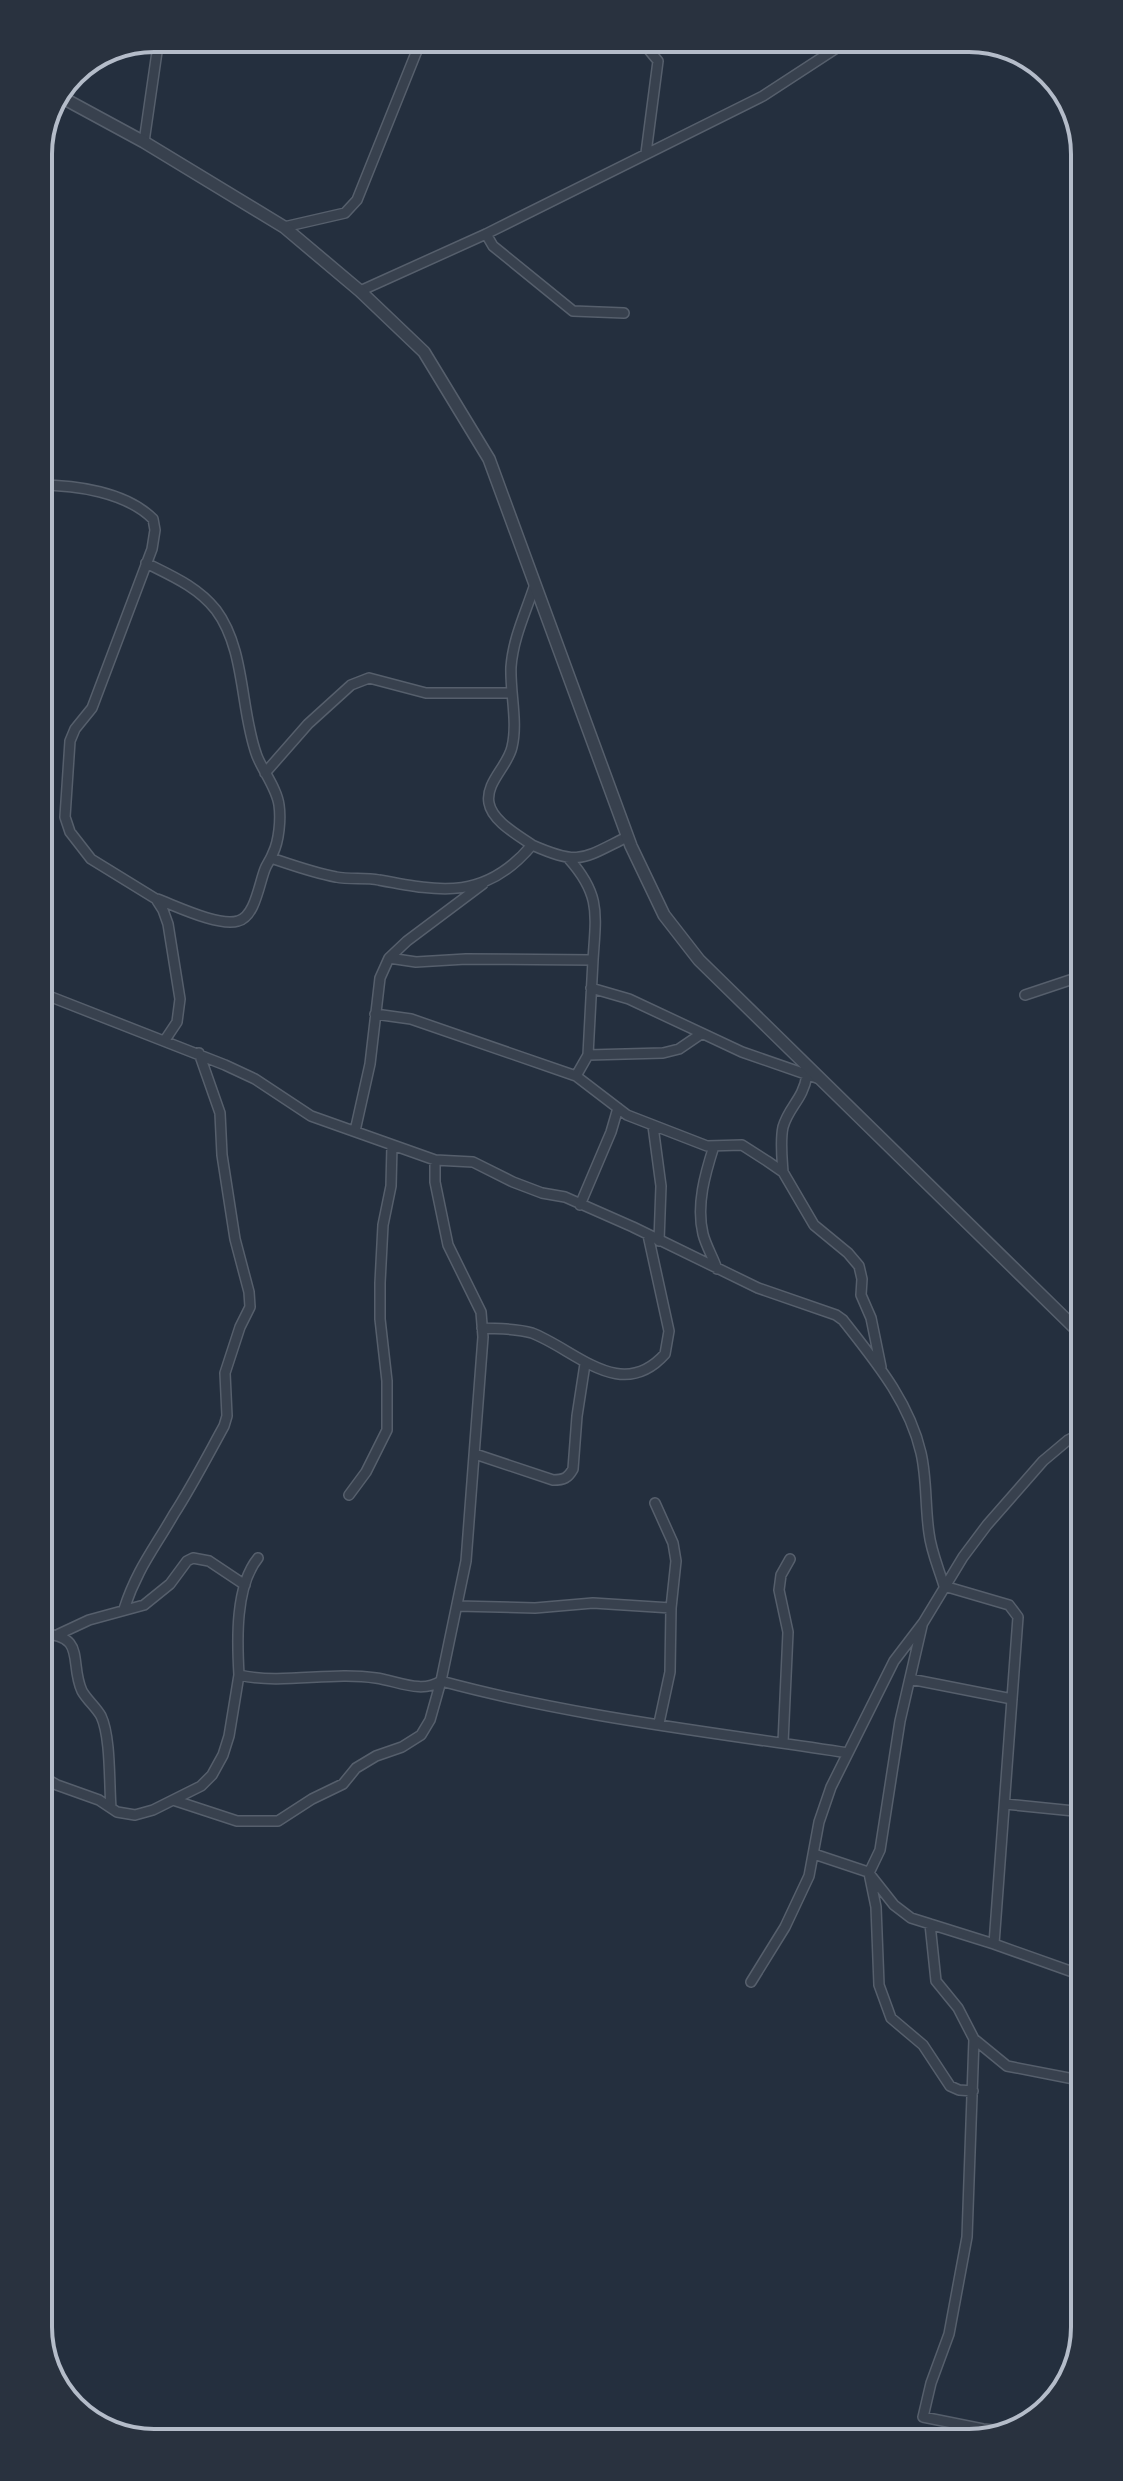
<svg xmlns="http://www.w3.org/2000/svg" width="1123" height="2481" font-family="Rubik,sans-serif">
  <rect width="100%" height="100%" fill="#242f3e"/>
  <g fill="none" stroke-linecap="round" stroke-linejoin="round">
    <defs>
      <path id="minor" d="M639,38l19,23 -12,92
        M144,142l15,-104
        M284,227l61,-14 12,-13 65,-162
        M486,234l7,12 80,65 51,2
        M360,291l126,-57 277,-138 89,-58
        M39,485c37,0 87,7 114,34l2,11 -3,19 -60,159 -17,21 -5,12 -5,76 5,15 21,27 65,40 7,11 5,14 12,75 -3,23 -12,18
        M146,563c26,13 52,24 70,47 30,40 24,101 41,146 6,15 20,33 22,49 2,14 0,36 -6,48 -2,6 -6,11 -8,16 -6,15 -10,48 -27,52 -19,6 -62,-15 -81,-22
        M265,773l43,-49 43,-39 18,-7 57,15h86
        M532,845c-14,-10 -40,-24 -43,-42 -4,-20 19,-37 23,-56 6,-25 -2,-54 -1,-80 2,-29 15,-55 24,-83
        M271,858c21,7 43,15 65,19 14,3 29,0 43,3 63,12 107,20 153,-35 48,21 50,14 95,-8
        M389,958l27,4 50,-3 127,1c3,-46 8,-65 -24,-101
        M593,960l-5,95 75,-2 16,-4 22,-15
        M591,988l38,11 113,53 75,26
        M41,993l184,72 30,14 56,37 124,44v22l13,63 33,67 2,25 -17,224 -25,120c-20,13 -43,0 -65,-3 -46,-7 -92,7 -137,-3l-10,61 -6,19 -11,20 -11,11 -48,24 -18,5 -18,-3 -18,-12 -42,-15 -14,-8
        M1025,995l45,-15h11
        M375,1014l36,5 165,57 51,39 80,31 35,-1 25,16 16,11 31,53 34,28 11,13 3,13 -1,16 10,23 10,49
        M576,1076l12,-21
        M653,1126l8,60 -2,55
        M355,1131l15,-67 10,-86 9,-20 18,-17 76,-57
        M714,1146c-9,28 -18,59 -11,88 3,12 10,23 14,35
        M435,1160l38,2 40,20 29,11 23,4 68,30 125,61 78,27 7,5c32,41 66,81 78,133 6,26 4,53 8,80 2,18 10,36 15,53l65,19 9,12 -24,327
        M783,1172c-1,-14 -3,-31 0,-45 6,-21 20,-27 24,-52
        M580,1205l31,-73 7,-24
        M482,1328c17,1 34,0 50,5 44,17 89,70 133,21l4,-23 -21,-96
        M475,1454l78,26c11,0 15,-2 20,-11l4,-53 8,-52
        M349,1495l17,-23 21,-42v-49l-7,-62v-36l3,-58 8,-39 1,-41
        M655,1503l18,40 3,18 -5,47 -1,64 -11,51
        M457,1606l78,2 58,-5 78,5
        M124,1609c13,-40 30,-60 50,-95 18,-28 34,-59 50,-88l3,-10 -2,-43 15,-46 10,-20 -1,-15 -14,-53 -13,-84 -2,-42 -21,-60
        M922,1626l-22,95 -20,129 -11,23 7,34 3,78 12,33 32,27 27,41 9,4 14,1
        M42,1634c45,1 27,29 40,57 5,9 14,16 19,25 10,21 8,68 10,92
        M59,1634l30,-14 55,-15 26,-21 17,-23 6,-3 16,3 36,24
        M239,1675c-2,-34 -4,-89 19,-117
        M910,1679l102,20
        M783,1743l5,-111 -9,-42 2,-15 9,-16
        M173,1800l64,21h41l34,-22 31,-15 13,-16 20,-12 26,-9 19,-12 9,-15 11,-39c133,36 271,51 407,72
        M1005,1804l79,8
        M814,1854l54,18 26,33 17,13 83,26 90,32
        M930,1924l6,57 22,27 16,31 33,27 77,15
        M751,1982l34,-55 24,-51 10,-54 12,-35 63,-126 29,-38 40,-66 24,-32 56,-64 25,-21 14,-7
        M974,2039l-7,198 -18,97 -18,49 -8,34 60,12 31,3"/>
      <path id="tertiary" d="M61,97l83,45 140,85 76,64 64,61 65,107 142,387 33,69 35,45 383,375"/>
    </defs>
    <use href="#minor" stroke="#565f6c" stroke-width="12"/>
    <use href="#tertiary" stroke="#565f6c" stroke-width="14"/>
    <use href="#minor" stroke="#38414e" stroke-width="9"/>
    <use href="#tertiary" stroke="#38414e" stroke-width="11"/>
  </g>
  <path d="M0 0H1123V2481H0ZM154 52H969A102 102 0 0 1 1071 154V2327A102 102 0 0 1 969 2429H154A102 102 0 0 1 52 2327V154A102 102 0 0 1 154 52Z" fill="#29323f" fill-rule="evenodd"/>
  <path fill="none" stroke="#b4bcc9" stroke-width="4" d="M154 52H969A102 102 0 0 1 1071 154V2327A102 102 0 0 1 969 2429H154A102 102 0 0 1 52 2327V154A102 102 0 0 1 154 52Z"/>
</svg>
